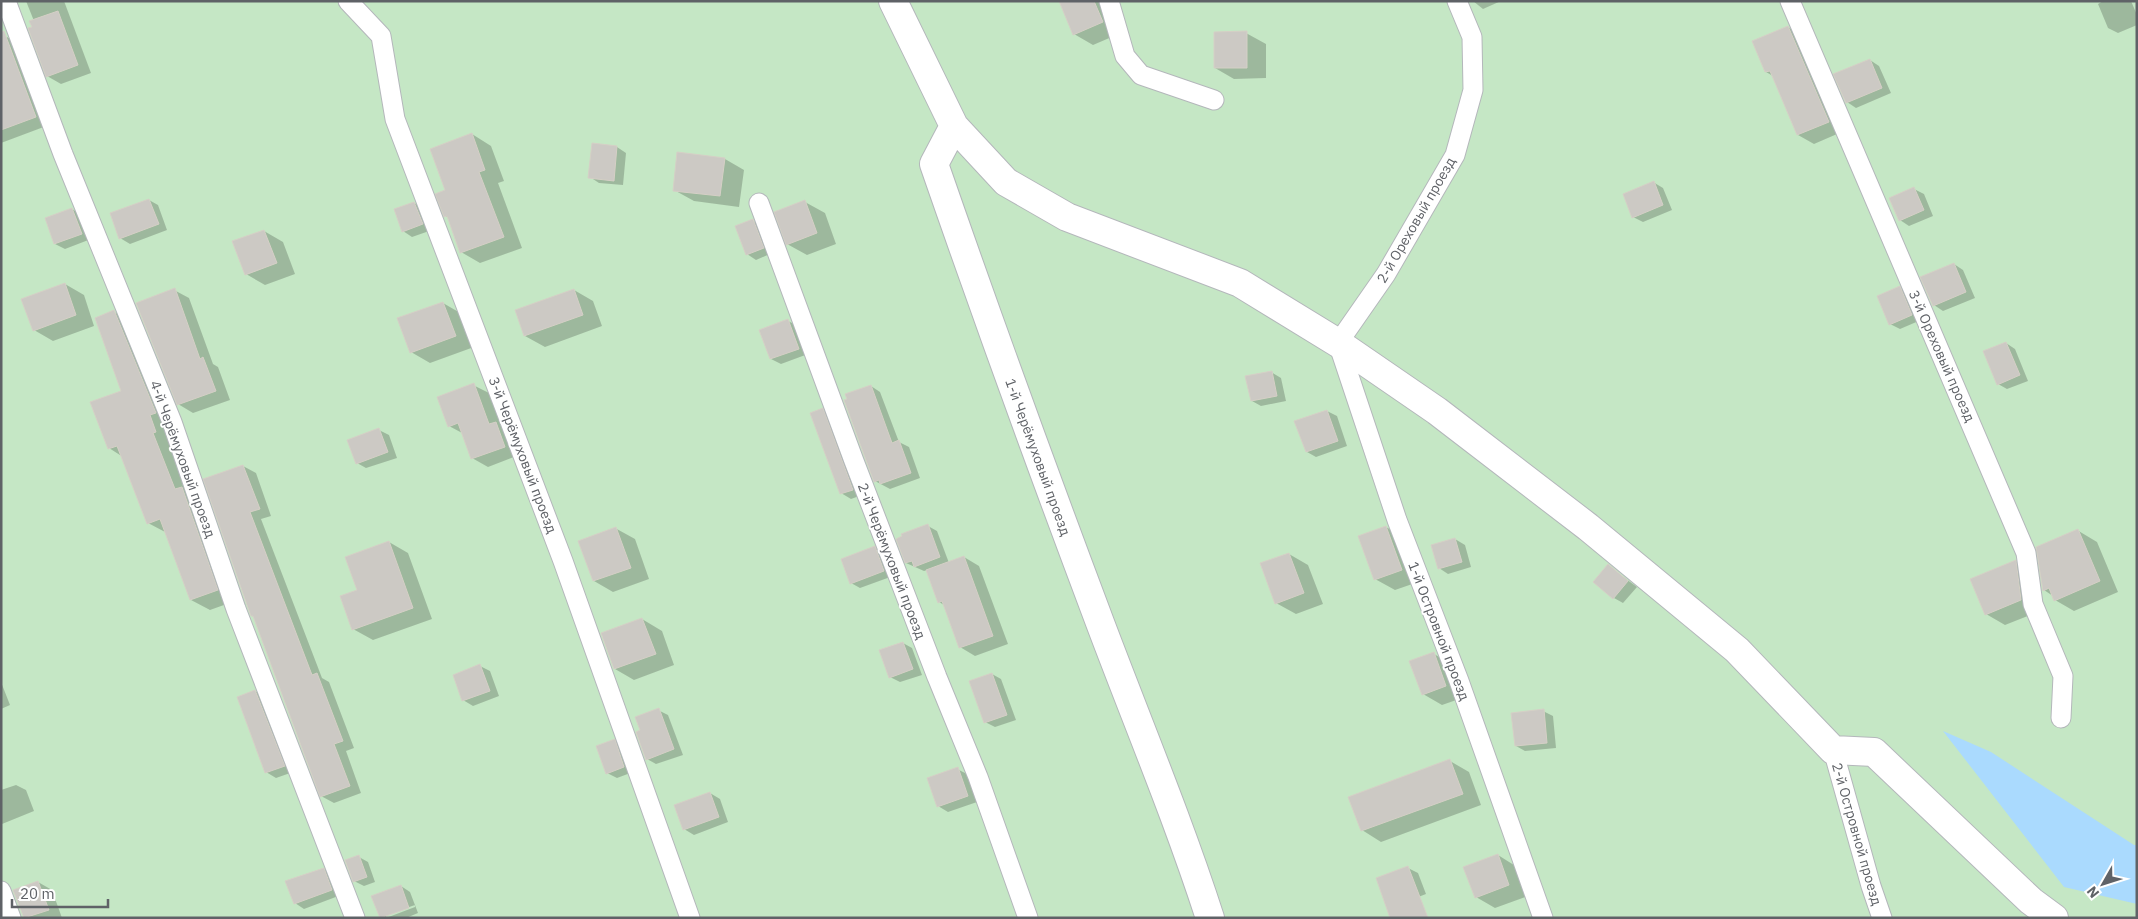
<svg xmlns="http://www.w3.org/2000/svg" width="2138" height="919" font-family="'IBM Plex Sans',sans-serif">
  <rect width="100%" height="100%" fill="#f0eee7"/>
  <path fill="#c5e7c5" d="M1,1h2136v917h-2136z"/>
  <path fill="#aadafe" d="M1943,731l48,21 143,93h3v59l-73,-17z"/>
  <path fill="#0003" fill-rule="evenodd" d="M26,1h38l27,72 -30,11 -14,-8 -14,-48 1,-7z
    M1060,1h48l13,32 -28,12 -19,-11z
    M1473,1h28l-18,8z
    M2103,1h28l6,14v10l-19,8 -10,-5 -10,-24z
    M1788,27l15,9 41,95 -30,13 -16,-9 -25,-59 -7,-4z
    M1246,33l20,11v34l-32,1 -19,-11z
    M7,37l14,9 28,79 -48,18v-103z
    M1870,60l9,6 12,27 -35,15 -9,-6z
    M472,134l19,12 13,35 -6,2 24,65 -42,15 -19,-11 -12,-34 -4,-2 2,-25z
    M593,144l24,3 9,6 -3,32 -24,-2 -9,-6z
    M725,159l19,11 -5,37 -45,-6 -20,-11z
    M1653,182l10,6 9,22 -29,12 -10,-5z
    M1914,189l10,5 9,22 -24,10 -9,-6z
    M149,200l9,5 9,25 -37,14 -10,-6z
    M805,202l20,11 11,31 -29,11 -20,-11z
    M414,203l10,5 8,22 -20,7 -9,-6z
    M72,209l10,6 9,24 -26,10 -10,-5 -9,-25z
    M753,221l9,5 10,27 -16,7 -9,-6z
    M264,231l19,11 12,32 -30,11 -19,-11z
    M1954,264l9,6 12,28 -32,13 -9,-6z
    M65,284l19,11 10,31 -41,15 -19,-11z
    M1900,288l9,5 12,27 -21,9 -10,-5z
    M174,290l15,8 24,66 5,3 12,33 -37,13 -15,-9z
    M574,290l19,11 9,25 -57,21 -20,-11 -9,-25z
    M443,303l19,11 12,33 -44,16 -19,-11z
    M114,312l19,10 102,279 -25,9 -19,-10 -24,-67 -19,-10 -25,-66 -14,-9 14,-56z
    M788,321l10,5 10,28 -27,10 -10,-5 -10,-28z
    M2006,343l9,6 13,32 -21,8 -9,-5z
    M1271,372l10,6 5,23 -25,5 -9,-5z
    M473,385l16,8 12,33 10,6 8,23 -31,12 -16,-9 -8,-24 -15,-8z
    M871,386l9,6 19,50 10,5 11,31 -30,11 -15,-8z
    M822,410l10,5 30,80 -11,4 -10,-6z
    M1327,411l10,5 10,30 -31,11 -9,-5z
    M379,430l10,5 8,23 -31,10 -9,-5z
    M243,466l13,7 15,43 -10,3 61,159 7,4 25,66 -8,3 15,42 -27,10 -13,-7 -66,-179 -3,-1z
    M928,526l9,5 12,32 15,-6 15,9 29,78 -33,12 -15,-9 -16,-42 -5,-3 -11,-32 -4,1 -18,-8z
    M1386,527l19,11 16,43 -26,9 -20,-11z
    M615,528l20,11 14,40 -36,13 -19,-11z
    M2077,530l20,12 21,50 -44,19 -19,-11 -2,-4 -9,-6z
    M1455,539l10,6 6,22 -23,7 -9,-6z
    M389,542l19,11 24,66 -59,21 -20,-11 5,-39z
    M875,548l9,5 9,23 -33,12 -9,-5z
    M1289,554l19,11 15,39 -27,10 -20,-11z
    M2016,562l19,11 5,38 -35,14 -19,-11z
    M1608,566l29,21 -14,16 -9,-5z
    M642,619l20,12 12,34 -40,15 -19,-11z
    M903,643l9,5 10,27 -22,7 -10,-5z
    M1434,654l19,11 12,32 -23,8 -19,-11z
    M480,666l10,5 9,25 -26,10 -10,-6z
    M992,674l9,5 15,41 -21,7 -10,-5z
    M1,682l9,23 -9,4z
    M255,691l10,6 28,75 -17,6 -10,-6z
    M658,710l10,5 15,40 -27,9 -9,-5 -5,-28z
    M1543,711l10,5 3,32 -31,3 -9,-5z
    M614,741l10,5 9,26 -16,6 -10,-5z
    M1450,761l19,11 12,33 -100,37 -19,-12z
    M957,769l10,5 10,28 -29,10 -10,-6z
    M16,785l10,5 8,21 -32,13 -1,-34z
    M710,793l10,6 8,23 -34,13 -10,-6z
    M1498,855l19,12 11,29 -33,12 -19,-11z
    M359,857l9,5 7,20 -11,4 -10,-5z
    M1408,868l10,5 8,21 -31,12z
    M323,869l10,5 8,21 -37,14 -9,-6z
    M38,882l14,8 10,28h-37l-10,-28z
    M401,886l9,6 8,21 -12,5h-25l-8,-21zM415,905v2l-29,11v-3z"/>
  <path fill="#ccc9c4" stroke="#d5d0c6" d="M1059,1h35l9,21 -30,13z
    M58,11l20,54 -32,12 -18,-49 4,-1 -3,-6z
    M1788,26l41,96 -32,13 -27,-64 -5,1 -13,-31z
    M4,31l32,86 -35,13v-98z
    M1247,31v37h-33v-36z
    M1870,59l12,29 -36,15 -13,-29z
    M472,133l13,37 -6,2 25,65 -44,16 -13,-37 -3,1 -9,-23 10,-4 -15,-41z
    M592,143l25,3 -3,35 -26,-3z
    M677,152l48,6 -5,38 -47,-5z
    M1654,181l9,24 -31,13 -9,-24z
    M1914,187l10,23 -25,11 -10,-23z
    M149,199l10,25 -40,15 -9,-26z
    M805,200l12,33 -31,12 -12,-33z
    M414,202l9,22 -21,8 -8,-23z
    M72,208l10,26 -28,10 -9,-26z
    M753,219l11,29 -18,7 -11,-29z
    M264,230l13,33 -32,12 -13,-34z
    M1954,263l12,29 -33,14 -13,-29z
    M65,283l11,32 -43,16 -12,-32z
    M1900,286l12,29 -23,10 -12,-29z
    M175,288l25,71 3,-2 13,34 -39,14 -41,-102z
    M574,289l9,26 -59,21 -9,-26z
    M443,302l13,34 -46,17 -13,-35z
    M114,310l42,103 -6,2 6,17 -3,1 22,56 7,-2 36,103 -28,10 -30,-81 -13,5 -30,-78 -9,3 -18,-47 31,-11 -26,-73z
    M788,319l11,30 -29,10 -11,-29z
    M2006,342l14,33 -23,10 -14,-34z
    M1272,371l5,25 -26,5 -6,-25z
    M474,383l15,41 7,-2 9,25 -34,12 -13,-36 -10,4 -11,-30z
    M871,385l21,58 7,-3 12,33 -31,11 -1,-4 -5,2 -30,-82 3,-1 -2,-5z
    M823,408l30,82 -13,4 -30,-81z
    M1327,410l11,31 -32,11 -12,-31z
    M379,428l9,24 -32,12 -9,-24z
    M243,465l17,44 -10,3 62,163 5,-2 26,68 -9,3 16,42 -30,11 -67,-181h-2l-4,-11 -44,-126z
    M928,524l12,33 -26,10 -2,-6 -7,2 -9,-24 6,-3 -1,-2z
    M1386,526l16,44 -28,10 -16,-44z
    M616,527l15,41 -38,13 -15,-40z
    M2078,529l22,52 -46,20 -5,-13 -6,3 -7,-44z
    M1455,538l7,24 -24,7 -7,-24z
    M389,541l24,67 -61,22 -12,-34 17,-6 -12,-33z
    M875,546l9,25 -34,13 -9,-25z
    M1289,553l15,40 -29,11 -15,-41z
    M964,556l29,80 -34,12 -17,-47 -4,2 -12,-33z
    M2016,560l5,40 -36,15 -15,-36z
    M1608,564l20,17 -15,18 -20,-17z
    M642,618l14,36 -42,15 -13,-36z
    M903,642l10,27 -24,9 -10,-28z
    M1434,652l12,34 -24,9 -13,-34z
    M480,664l10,27 -28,10 -9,-26z
    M992,673l15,42 -23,8 -15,-42z
    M255,690l30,76 -20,7 -28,-76z
    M659,708l15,41 -28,11 -10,-28 4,-2 -5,-13z
    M1544,709l3,34 -32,3 -4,-33z
    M615,739l9,28 -18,7 -10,-28z
    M1450,759l13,35 -102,37 -13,-34z
    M958,767l10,29 -31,11 -10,-29z
    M710,792l9,25 -36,13 -9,-25z
    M1498,854l11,31 -34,13 -12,-31z
    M359,855l8,22 -14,5 -8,-22z
    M1408,866l20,52h-38l-14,-40z
    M324,868l8,22 -38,14 -9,-23z
    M38,881l11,29 -25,8 -11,-28z
    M401,885l8,23 -29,10 -9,-22z"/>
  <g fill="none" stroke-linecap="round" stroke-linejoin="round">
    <defs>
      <path id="service" d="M6,1l57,153 109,268 64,187 119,309
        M348,1l33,35 14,83 168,442 127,357
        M1109,1l16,55 16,19 73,25
        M1457,1l15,36 1,53 -18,65 -69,119 -48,69 59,177 62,161 84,237
        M1790,1l236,552 7,51 30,72 -2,42
        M759,203l95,258 83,216 41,100 50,141
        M1833,750l38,136 11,32
        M1,891l10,27"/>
      <path id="minor" d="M893,1l61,125 -20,38c52,150 106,299 162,448 38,102 80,201 114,306
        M954,126l52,56 61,35 173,66 98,60 99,68 151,116 149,123 96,100 41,2 157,149 23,17"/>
    </defs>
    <use href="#service" stroke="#b4b7bb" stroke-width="21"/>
    <use href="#minor" stroke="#b4b7bb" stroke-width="30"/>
    <use href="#service" stroke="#fff" stroke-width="19"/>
    <use href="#minor" stroke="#fff" stroke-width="28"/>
  </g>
  <g text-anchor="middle" stroke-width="4" stroke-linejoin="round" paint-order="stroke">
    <g font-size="14" fill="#5f6267" stroke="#fff">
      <text transform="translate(1416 220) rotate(-60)" y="5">2-й Ореховый проезд</text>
      <text transform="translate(1942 356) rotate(66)" y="5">3-й Ореховый проезд</text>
      <text transform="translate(523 455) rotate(69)" y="5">3-й Черёмуховый проезд</text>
      <text transform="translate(1038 457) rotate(70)" y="5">1-й Черёмуховый проезд</text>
      <text transform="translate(183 459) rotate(70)" y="5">4-й Черёмуховый проезд</text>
      <text transform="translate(892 561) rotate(69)" y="5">2-й Черёмуховый проезд</text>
      <text transform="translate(1439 631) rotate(69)" y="5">1-й Островной проезд</text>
      <text transform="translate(1857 834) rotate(74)" y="5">2-й Островной проезд</text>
    </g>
  </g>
  <rect width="2138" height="919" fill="none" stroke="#5f6267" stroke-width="5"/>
  <g transform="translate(2103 884) rotate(231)" stroke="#ffffff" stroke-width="4" paint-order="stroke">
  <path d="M0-4L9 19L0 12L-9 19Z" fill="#5f6267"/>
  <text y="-8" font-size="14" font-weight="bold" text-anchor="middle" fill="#5f6267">N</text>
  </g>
  <path d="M12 899v8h96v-8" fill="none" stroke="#5f6267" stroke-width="2.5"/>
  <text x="20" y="899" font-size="15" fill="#5f6267" stroke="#ffffff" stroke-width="4" paint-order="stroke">20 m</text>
</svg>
